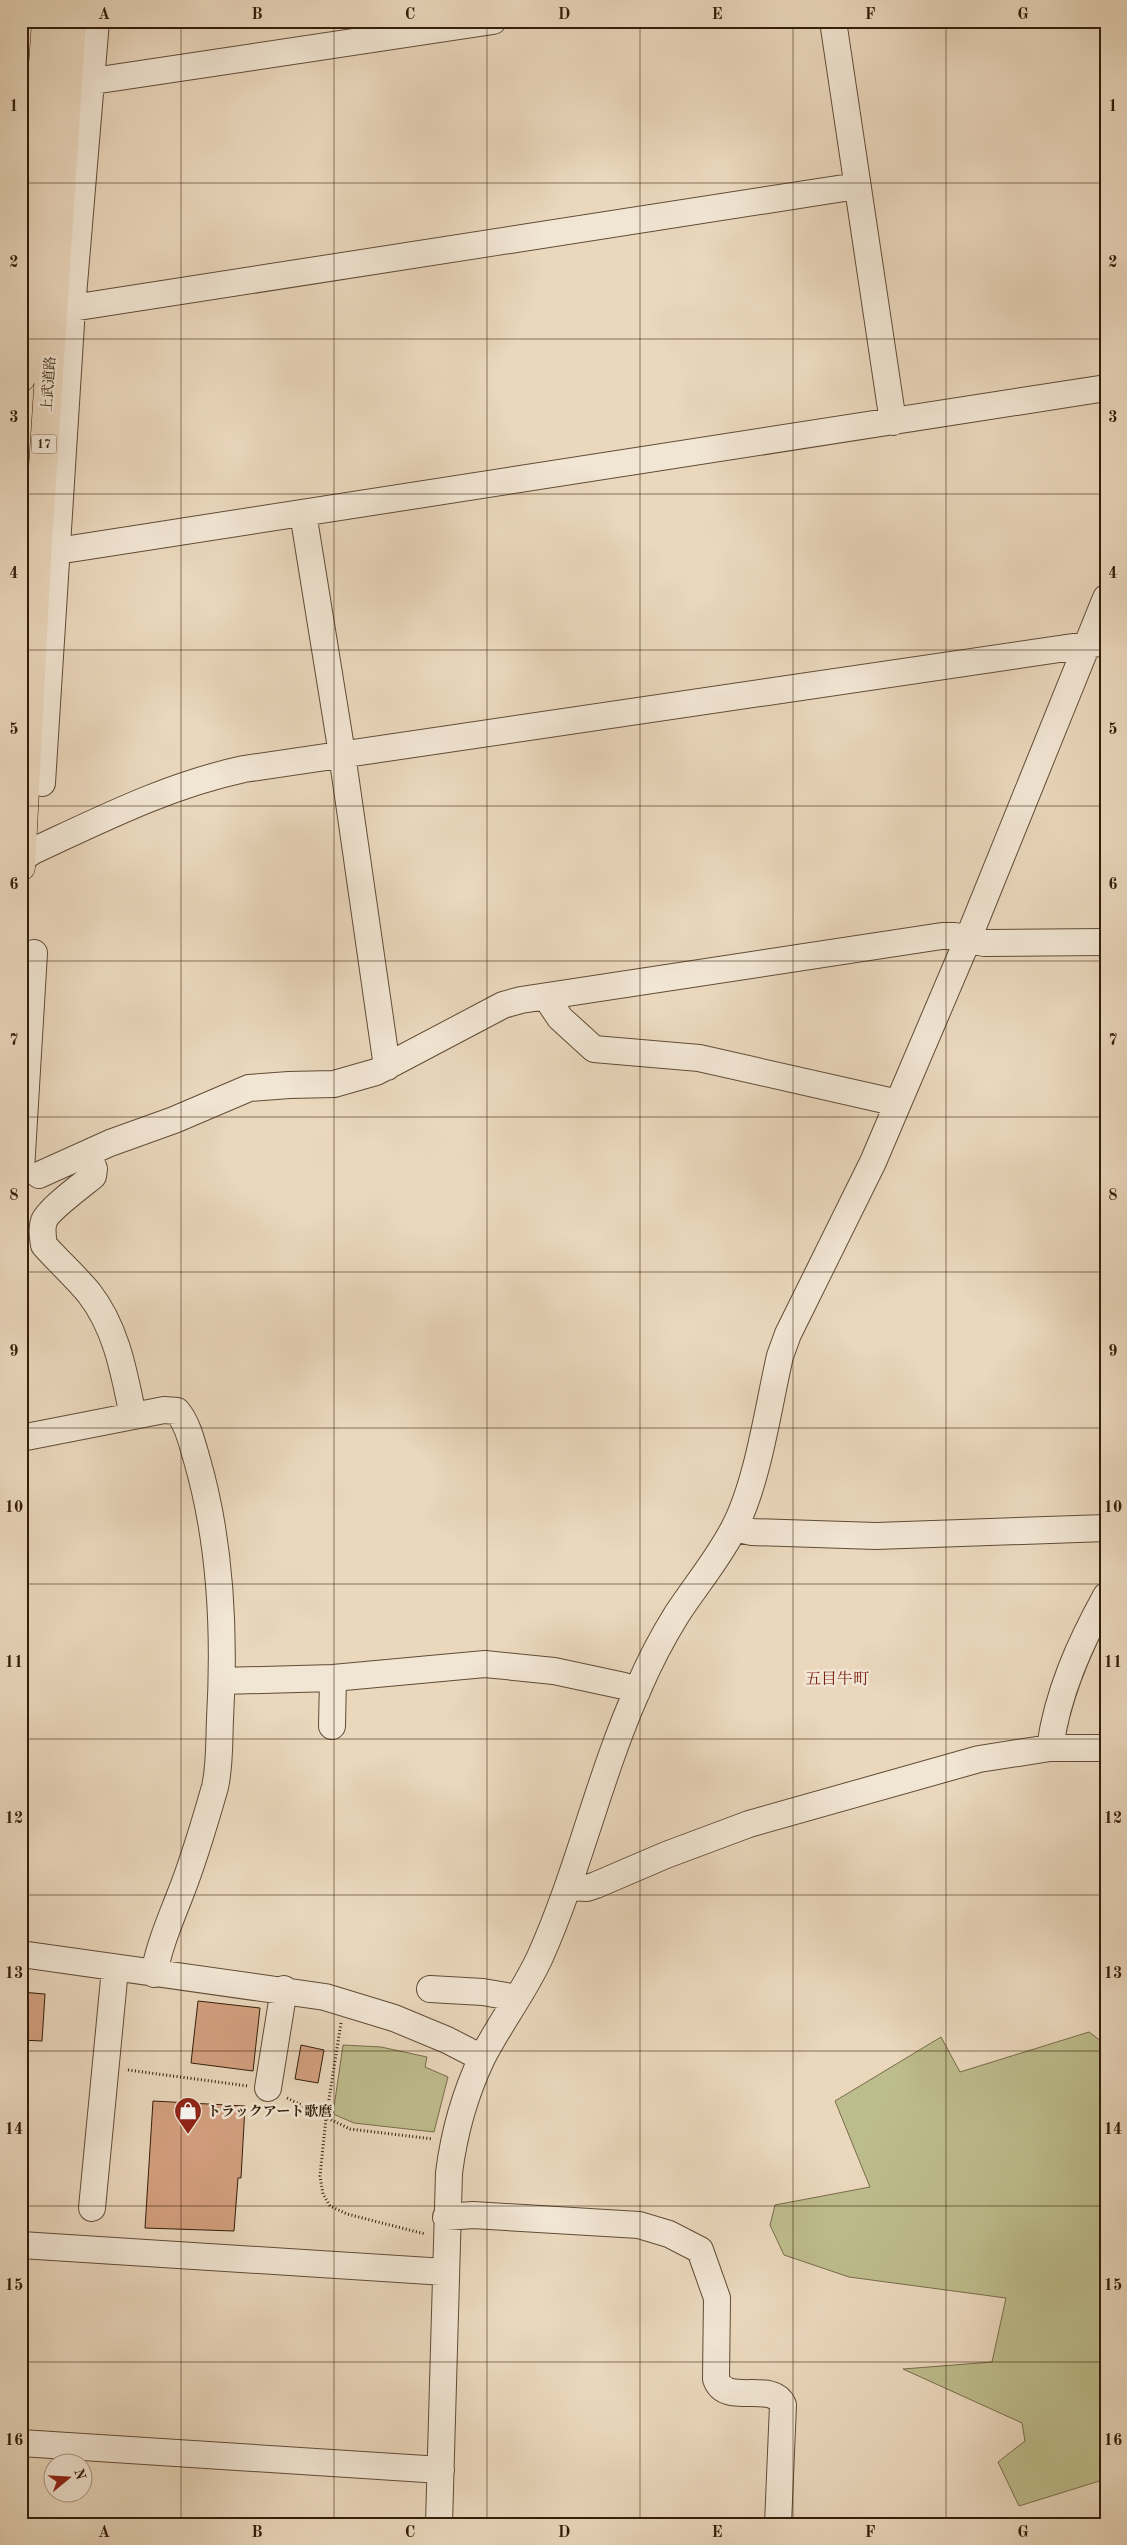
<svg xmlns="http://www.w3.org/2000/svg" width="1127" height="2545" font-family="'Old Standard TT','Noto Serif JP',serif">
  <rect width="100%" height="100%" fill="#ead7bc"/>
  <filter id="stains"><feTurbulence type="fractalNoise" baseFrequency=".004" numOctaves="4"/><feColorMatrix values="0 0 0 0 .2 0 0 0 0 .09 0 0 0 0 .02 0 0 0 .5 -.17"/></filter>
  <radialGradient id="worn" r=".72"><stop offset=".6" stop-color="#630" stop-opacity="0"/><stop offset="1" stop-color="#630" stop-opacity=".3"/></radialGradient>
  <path fill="#bdbc8c" stroke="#786d4b" d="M1089,2032l17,13v434l-87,27 -21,-44 27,-21 -3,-18 -119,-54 89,-7 14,-64 -157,-21 -65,-22 -14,-30 5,-20 95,-18 -35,-86 106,-64 19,35z
    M343,2045l38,2 46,10 -2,10 23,10 -14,55 -80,-9 -21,-9z"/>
  <path fill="#d4a080" stroke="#331e0a" d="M21,1992l24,2 -3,47 -21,-1z
    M198,2001l62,7 -7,63 -62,-8z
    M301,2045l23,5 -6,33 -23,-4z
    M153,2101l92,5 -4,72h-3l-4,53 -89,-3z"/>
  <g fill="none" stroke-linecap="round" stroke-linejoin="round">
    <defs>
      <path id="minor" d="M833,21l60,401
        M93,81l400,-60
        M72,308l785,-122
        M303,513l39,241 45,313
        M58,548l12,1 1036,-161
        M42,783l30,-475 24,-287
        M21,859l12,-8c69,-32 136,-66 211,-82l856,-126
        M546,997l14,21 34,31 105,9 199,45
        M88,1154l6,15 -1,7c-11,9 -45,34 -49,45 -3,8 -1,17 0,24 15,17 31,31 45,48 28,36 35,80 44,123
        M21,1170l13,-217
        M39,1175l71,-32 64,-23 75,-32 40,-3 45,-1 42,-12 127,-67 18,-5 421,-64h13l29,7 122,-1
        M21,1438l143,-28 13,1c11,13 15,32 20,49 24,83 28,172 23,259 -1,22 0,46 -5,68 -10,35 -21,73 -35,108 -10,26 -21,51 -26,79
        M734,1528l18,4 124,4 230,-8
        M222,1681l111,-3 152,-14 69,7 70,15 13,6
        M332,1726l1,-48
        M1050,1748c7,-54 30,-105 56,-152
        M569,1887l18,1 9,-3 70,-30 83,-31 230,-65 71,-11h56
        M21,1954l304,43 69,21 53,22 35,18
        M430,1989l53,3 34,6
        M268,2088l16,-99
        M92,2208l23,-239
        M446,2217l27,-2 166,10 30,9 31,16 17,48 -1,81c9,28 57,1 67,26l-5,119
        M21,2245l424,27
        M21,2443l420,27
        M439,2524l10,-351c5,-40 16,-79 33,-115 18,-35 42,-66 58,-101 39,-87 59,-181 98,-268 11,-26 24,-51 39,-75 19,-29 41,-55 57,-86 24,-46 34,-120 46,-172l8,-22 85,-172 95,-223 138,-341"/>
      <path id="highway" d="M21,378l25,-357
        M21,867l16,-309 35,-537"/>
    </defs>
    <use href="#minor" stroke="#614c36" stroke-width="28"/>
    <use href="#highway" stroke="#331e0a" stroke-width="29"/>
    <path stroke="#331e0a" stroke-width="3" stroke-dasharray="1 2.5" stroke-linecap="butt" d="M341,2023l-15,95 -6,58 3,18 7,12 17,8 78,20
      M128,2070l120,16
      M287,2098l63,31 83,10"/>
    <use href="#minor" stroke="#f1e5d3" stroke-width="26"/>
    <use href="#highway" stroke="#ead7bc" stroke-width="28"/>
  </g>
  <path fill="none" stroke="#331e0a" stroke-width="1" stroke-opacity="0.55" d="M181,21v2503M334,21v2503M487,21v2503M640,21v2503M793,21v2503M946,21v2503M21,183h1085M21,339h1085M21,494h1085M21,650h1085M21,806h1085M21,961h1085M21,1117h1085M21,1272h1085M21,1428h1085M21,1584h1085M21,1739h1085M21,1895h1085M21,2051h1085M21,2206h1085M21,2362h1085"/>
  <defs>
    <symbol id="shop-pin" viewBox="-11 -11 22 30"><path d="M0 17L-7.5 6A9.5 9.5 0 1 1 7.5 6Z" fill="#8f2418" stroke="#f1e5d3"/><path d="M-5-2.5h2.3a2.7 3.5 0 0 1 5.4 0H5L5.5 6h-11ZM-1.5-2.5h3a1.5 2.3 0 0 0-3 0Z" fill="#fff"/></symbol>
  </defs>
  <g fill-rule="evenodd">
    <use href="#shop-pin" x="172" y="2095" width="32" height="43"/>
  </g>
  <g text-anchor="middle" stroke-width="5" stroke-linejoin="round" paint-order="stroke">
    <rect fill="#f1e5d3" stroke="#6c5a46" stroke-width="1" x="31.5" y="434.5" width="25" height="19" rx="4"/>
    <g font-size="12" font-weight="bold" fill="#331e0a">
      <text x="44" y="448">17</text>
    </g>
    <g font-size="14" fill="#331e0a" stroke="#f1e5d3">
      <text transform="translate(48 384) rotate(-86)" y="5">上武道路</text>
    </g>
    <g font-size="14" font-weight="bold" fill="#331e0a" stroke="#f1e5d3" text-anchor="start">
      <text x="207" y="2116">トラックアート歌麿</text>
    </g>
    <g font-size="16" fill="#7a1f14" stroke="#f1e5d3">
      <text x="837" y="1684">五目牛町</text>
    </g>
  </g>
  <rect width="1127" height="2545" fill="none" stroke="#ead7bc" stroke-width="55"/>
  <g transform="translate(68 2478) rotate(72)"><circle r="24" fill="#f1e5d3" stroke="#a59583"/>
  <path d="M0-4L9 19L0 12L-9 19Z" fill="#8f2418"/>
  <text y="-8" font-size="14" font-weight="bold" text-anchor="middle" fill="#331e0a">N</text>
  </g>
  <rect x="28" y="28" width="1072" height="2490" fill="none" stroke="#331e0a" stroke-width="2"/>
  <g font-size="16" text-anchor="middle" font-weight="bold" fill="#331e0a">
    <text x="104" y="19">A</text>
    <text x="257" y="19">B</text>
    <text x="410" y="19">C</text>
    <text x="564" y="19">D</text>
    <text x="717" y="19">E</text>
    <text x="870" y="19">F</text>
    <text x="1023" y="19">G</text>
    <text x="14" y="111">1</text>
    <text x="1113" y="111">1</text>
    <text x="14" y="267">2</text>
    <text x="1113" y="267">2</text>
    <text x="14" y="422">3</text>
    <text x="1113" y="422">3</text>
    <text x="14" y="578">4</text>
    <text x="1113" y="578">4</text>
    <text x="14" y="734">5</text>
    <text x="1113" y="734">5</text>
    <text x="14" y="889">6</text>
    <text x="1113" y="889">6</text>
    <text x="14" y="1045">7</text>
    <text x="1113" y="1045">7</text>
    <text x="14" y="1200">8</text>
    <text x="1113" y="1200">8</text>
    <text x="14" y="1356">9</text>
    <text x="1113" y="1356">9</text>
    <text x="14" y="1512">10</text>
    <text x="1113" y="1512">10</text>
    <text x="14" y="1667">11</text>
    <text x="1113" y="1667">11</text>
    <text x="14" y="1823">12</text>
    <text x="1113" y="1823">12</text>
    <text x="14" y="1978">13</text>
    <text x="1113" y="1978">13</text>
    <text x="14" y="2134">14</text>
    <text x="1113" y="2134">14</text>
    <text x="14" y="2290">15</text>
    <text x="1113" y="2290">15</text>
    <text x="14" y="2445">16</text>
    <text x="1113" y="2445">16</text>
    <text x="104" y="2537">A</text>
    <text x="257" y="2537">B</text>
    <text x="410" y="2537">C</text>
    <text x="564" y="2537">D</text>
    <text x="717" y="2537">E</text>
    <text x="870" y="2537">F</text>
    <text x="1023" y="2537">G</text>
  </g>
  <rect width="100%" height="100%" filter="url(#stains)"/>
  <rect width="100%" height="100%" fill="url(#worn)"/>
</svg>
